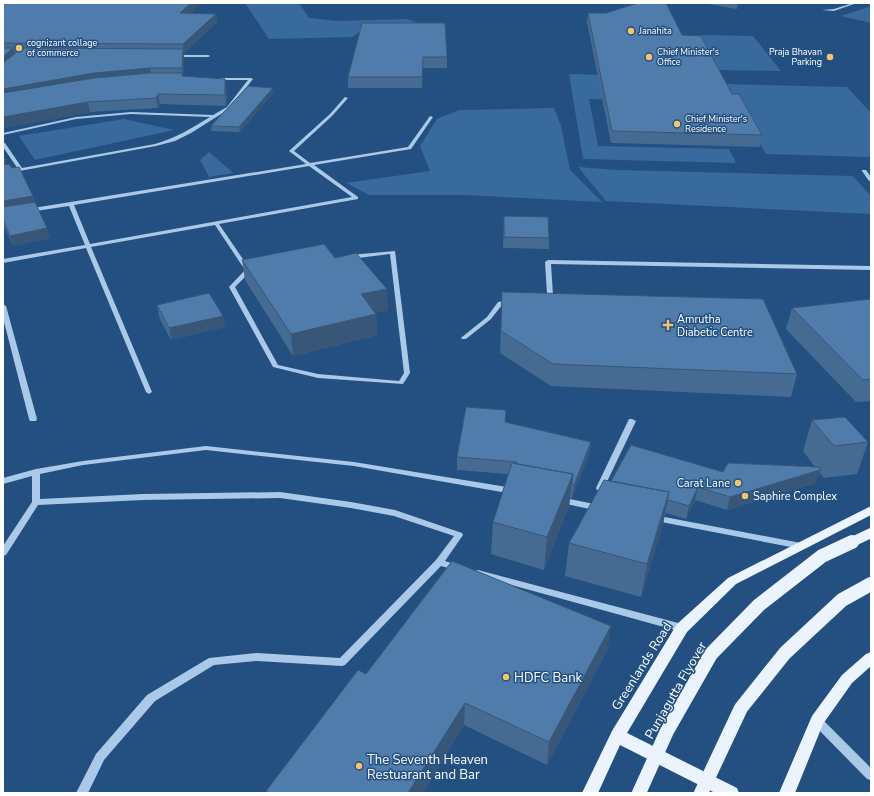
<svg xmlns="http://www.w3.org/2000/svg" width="874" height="796" font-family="'Nunito Sans',sans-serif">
  <rect width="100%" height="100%" fill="#235080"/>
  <path fill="#386a9e" d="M245,3h54l10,15 28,3 70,-2 34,12h-80l-9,6 -83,2z
    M871,6v17l-30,-7z
    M697,35l56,1 28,35 -63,-1z
    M569,74l125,3 12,24 -117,-2 9,47 131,3 7,14 -153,-4z
    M726,84l121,3 24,26v44l-105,-3z
    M554,108l7,18 9,44 32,32 -135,-7h-98l-23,-12 84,-12 -10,-25 17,-27 22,-9z
    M124,119l50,11 -139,30 -16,-24z
    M209,152l24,21 -24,4 -9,-17z
    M578,167l38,3 237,6 18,20v18l-265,-13z"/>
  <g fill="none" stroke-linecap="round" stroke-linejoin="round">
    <path fill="#aac8e7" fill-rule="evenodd" d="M853,3h4l-23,8 -12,-1 12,-1z
      M175,55h33l2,1 -2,1h-34z
      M216,78h35l2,1 -24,30 -38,24 -16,8 -19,5 -153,28v-2l15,-3 -15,-22v-4h2l17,25 133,-24c21,-6 37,-16 55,-27l-79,-3 -55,5 -73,16v-2l73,-16 55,-5 82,3 14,-8 21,-27h-31l-2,-1z
      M345,97l3,1 -16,18 -38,35 16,12 98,-16 22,-31 3,1 -22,32 -97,16 44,32v2l-139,25 32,47 -16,16 43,78 40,9 81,7 5,-8 -14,-119 -40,5 -3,-2 3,-2 45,-4 15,122 -7,11 -85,-6 -45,-11 -44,-80 16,-17 -30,-45 -124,22 61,145 -3,2 -3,-2 -60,-144 -83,15v-4l82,-14 -16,-39 -40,6 -2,-1v-2l279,-45 -17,-13 41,-37zM309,166l43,31 -262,47 -16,-39z
      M862,170h4l5,7v4h-2l-7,-10z
      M548,260l323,6v4l-320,-6 2,31 -1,1 -8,2 -3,-2 6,-2 -2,-32z
      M510,300l3,2 -1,1 -10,2 -11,14 -25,20h-4l-1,-1 1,-1 25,-20 11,-15z
      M3,304l3,2 31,113 -1,2h-6l-1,-2 -26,-101z
      M629,419h3l4,2 -32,67 -1,2h-6l-1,-2z
      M206,446l148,16 159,26 3,1 1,2 -1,2 -3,1 -159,-28 -148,-16 -123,15 -43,9v25l103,-5 137,-2 71,10 44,8 67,23 1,2 -18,26 16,5 1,2 -1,2 -3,1 -17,-5 -96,99 -3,1 -85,-5 -43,4 -59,36 -51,59 -16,33h-12l20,-39 51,-59 62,-37 48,-5 83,5 96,-98 18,-24 -60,-20 -43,-8 -71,-10 -137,2 -105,5 -32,50 -3,1v-10l29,-44v-26l-29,8v-6l33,-9 47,-8z
      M560,497l39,8 3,1 1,2 -1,2 -3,1 -42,-9 -1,-2 1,-2z
      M654,515l147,28 3,1 1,2 -1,2 -3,1 -150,-29 -1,-2 1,-2z
      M478,570l204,54 3,1 2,3 -2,3 -3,1 -207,-57 -1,-2 1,-2z
      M817,717l4,1 50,50v12l-4,-1 -54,-55 -1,-3 1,-3z"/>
    <path fill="#ebf3fd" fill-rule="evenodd" d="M871,506v9l-135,69 -49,48 -60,101 110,55 2,5h-24l-95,-48 -22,48h-16l30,-62 65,-107 51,-46z
      M871,652v14l-19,17 -29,41 -28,69h-16l33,-77 30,-41 24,-21z"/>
    <path stroke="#ebf3fd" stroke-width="10" d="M850,543l21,-10"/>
    <path stroke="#ebf3fd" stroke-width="14" d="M639,793l28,-62 44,-77 48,-49 63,-49 30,-14
      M701,793l40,-85 44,-55 57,-53 29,-16"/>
  </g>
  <path fill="#456b93" d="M3,3h199l-12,10 26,1 1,8 -33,31h-1l1,5 -1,18 42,3 2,10 -1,17 -66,-2 -2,4 -68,4 -87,16z
    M708,3h30l-1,6 -29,-5z
    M588,13l94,22 50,59 30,41 -2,12 -149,-4 -24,-121z
    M362,23l85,34v11h-24l-1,20h-74v-11z
    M274,92l-34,40 -29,-1v-5z
    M3,156l4,9 26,31 1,7 16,35 -37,8 -10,-23z
    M504,216l45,22v11l-46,-1z
    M335,258l53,52 -12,2v2l1,21 -84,21 -48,-76 -3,-20z
    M502,292l295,82 -6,23 -240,-11 -51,-33z
    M871,299v102l-15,1 -70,-73 6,-21z
    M157,305l66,11 2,11 -54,13 -12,-23z
    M506,410v13l85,19 -2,13 -17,43h-2l-1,8 -25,64 -53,-16 2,-32 15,-48 -51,-4v-13z
    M812,420l56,22 -11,32 -33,4 -5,-6 -3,11 -89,27 -32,-10 -9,19 -20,-6 -1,3v-1l-2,9 -22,73 -76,-21 4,-33 42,-62 112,-9 92,-5 -12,-16z
    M608,649l-61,116 -83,-40 -41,68h-156l-1,-2 100,-117z"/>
  <path fill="#385778" d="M191,3h11l-21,19 -1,-9z
    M216,14l1,8 -33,31 -1,-9z
    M13,48l3,10 -13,10v-11z
    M183,49l1,9 -1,19 -1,-9z
    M423,57v11l-1,20v-11z
    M150,68l2,10 -149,21v-10l91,-16z
    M225,79l2,10 -1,17 -1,-11z
    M273,88l1,4 -34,40 -1,-5z
    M158,94l2,10 -2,4 -2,-10z
    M88,102l2,10 -87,16v-11z
    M3,160h3l2,9 -5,2z
    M33,196l2,10 -32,5v-10z
    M47,228l3,10 -37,8 -3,-10z
    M387,289l1,21 -26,6 -1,-22z
    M376,314l1,21 -84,21 -2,-22z
    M223,316l2,11 -54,13 -2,-12z
    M591,442l-2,13 -17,43 2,-13z
    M820,470l-4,13 -89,27 3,-13z
    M573,474l-4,32 -25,64 3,-33z
    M698,487l-3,13 -9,19 3,-13z
    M669,492l-6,32 -22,73 6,-33z
    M611,626l-3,23 -61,116 2,-23z
    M465,703l-1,22 -41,68h-15z"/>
  <path fill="#507cab" stroke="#385778" d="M3,3h188l-11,10 36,1 -33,30 -180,-1z
    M638,3h28l16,32 19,1 31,58h7l23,41 -150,-4 -24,-118h18z
    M362,23h83l2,34h-24l-1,20h-74z
    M3,48h10l-10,9z
    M22,48l161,1 -1,19h-32l-56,5 -91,16v-26z
    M150,73h32v3l43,3v16l-67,-1 -2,4 -68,4 -85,15v-24l91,-15z
    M248,86l25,2 -34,39 -28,-1z
    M3,156l3,4h-3z
    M9,164l3,4 7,-1 14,29 -30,5v-36z
    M35,202l12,26 -37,8 -7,-17v-12z
    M504,216l44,1 1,21 -45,-1z
    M324,244l11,14 21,-5 31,36 -26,5 15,20 -85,20 -49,-74z
    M502,292l261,7 34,75 -244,-10 -52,-33z
    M209,293l14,23 -54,12 -12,-23z
    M871,299v80l-8,1 -71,-72z
    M466,407l40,3 -1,12 86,20 -17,43h-2l1,-11 -56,-10v-2l-60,-5z
    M845,417l23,25 -34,4 -22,-26z
    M631,445l92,27 5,-9 92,4v3l-90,27 -32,-10 -9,19 -20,-6 -1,2h-1l2,-10 -58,-11z
    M512,463l61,11 -26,63 -54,-15z
    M604,480l65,12 -22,72 -78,-21z
    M452,561l159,65 -62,116 -84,-39 -57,90h-138l-4,-2 92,-121 8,4z"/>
  <g fill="#f1c56d" stroke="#235080" stroke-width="1.5">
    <circle cx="631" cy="31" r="4"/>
    <circle cx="19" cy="48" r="4"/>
    <circle cx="649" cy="57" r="4"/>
    <circle cx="830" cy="57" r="4"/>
    <circle cx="677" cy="124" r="4"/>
    <path d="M666 319h4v4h4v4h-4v4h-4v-4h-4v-4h4z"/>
    <circle cx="738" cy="483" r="4"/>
    <circle cx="745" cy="496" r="4"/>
    <circle cx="506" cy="677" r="4"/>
    <circle cx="359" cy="766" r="4"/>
  </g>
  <g text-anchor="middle" stroke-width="3" stroke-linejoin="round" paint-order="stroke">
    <g font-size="9" fill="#fff" stroke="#235080" text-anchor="start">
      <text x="639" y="34">Janahita</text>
      <text x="27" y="46">cognizant collage<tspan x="27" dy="10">of commerce</tspan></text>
      <text x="657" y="55">Chief Minister's<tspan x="657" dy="10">Office</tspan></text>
      <text x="822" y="55" text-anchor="end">Praja Bhavan<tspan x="822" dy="10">Parking</tspan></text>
      <text x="685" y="122">Chief Minister's<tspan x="685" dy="10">Residence</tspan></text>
    </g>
    <g font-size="11" fill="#fff" stroke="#235080" text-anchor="start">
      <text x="677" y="323">Amrutha<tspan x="677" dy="13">Diabetic Centre</tspan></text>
      <text x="730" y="487" text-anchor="end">Carat Lane</text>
      <text x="753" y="500">Saphire Complex</text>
    </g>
    <g font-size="13" fill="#fff" stroke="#235080">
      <text transform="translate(641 666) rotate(-58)" y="5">Greenlands Road</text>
      <text transform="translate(675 690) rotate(-60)" y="5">Punjagutta Flyover</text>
    </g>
    <g font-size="13" fill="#fff" stroke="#235080" text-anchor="start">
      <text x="514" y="682">HDFC Bank</text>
      <text x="367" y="764">The Seventh Heaven<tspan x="367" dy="15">Restuarant and Bar</tspan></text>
    </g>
  </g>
  <rect width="874" height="796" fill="none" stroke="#ffffff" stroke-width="8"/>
</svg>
